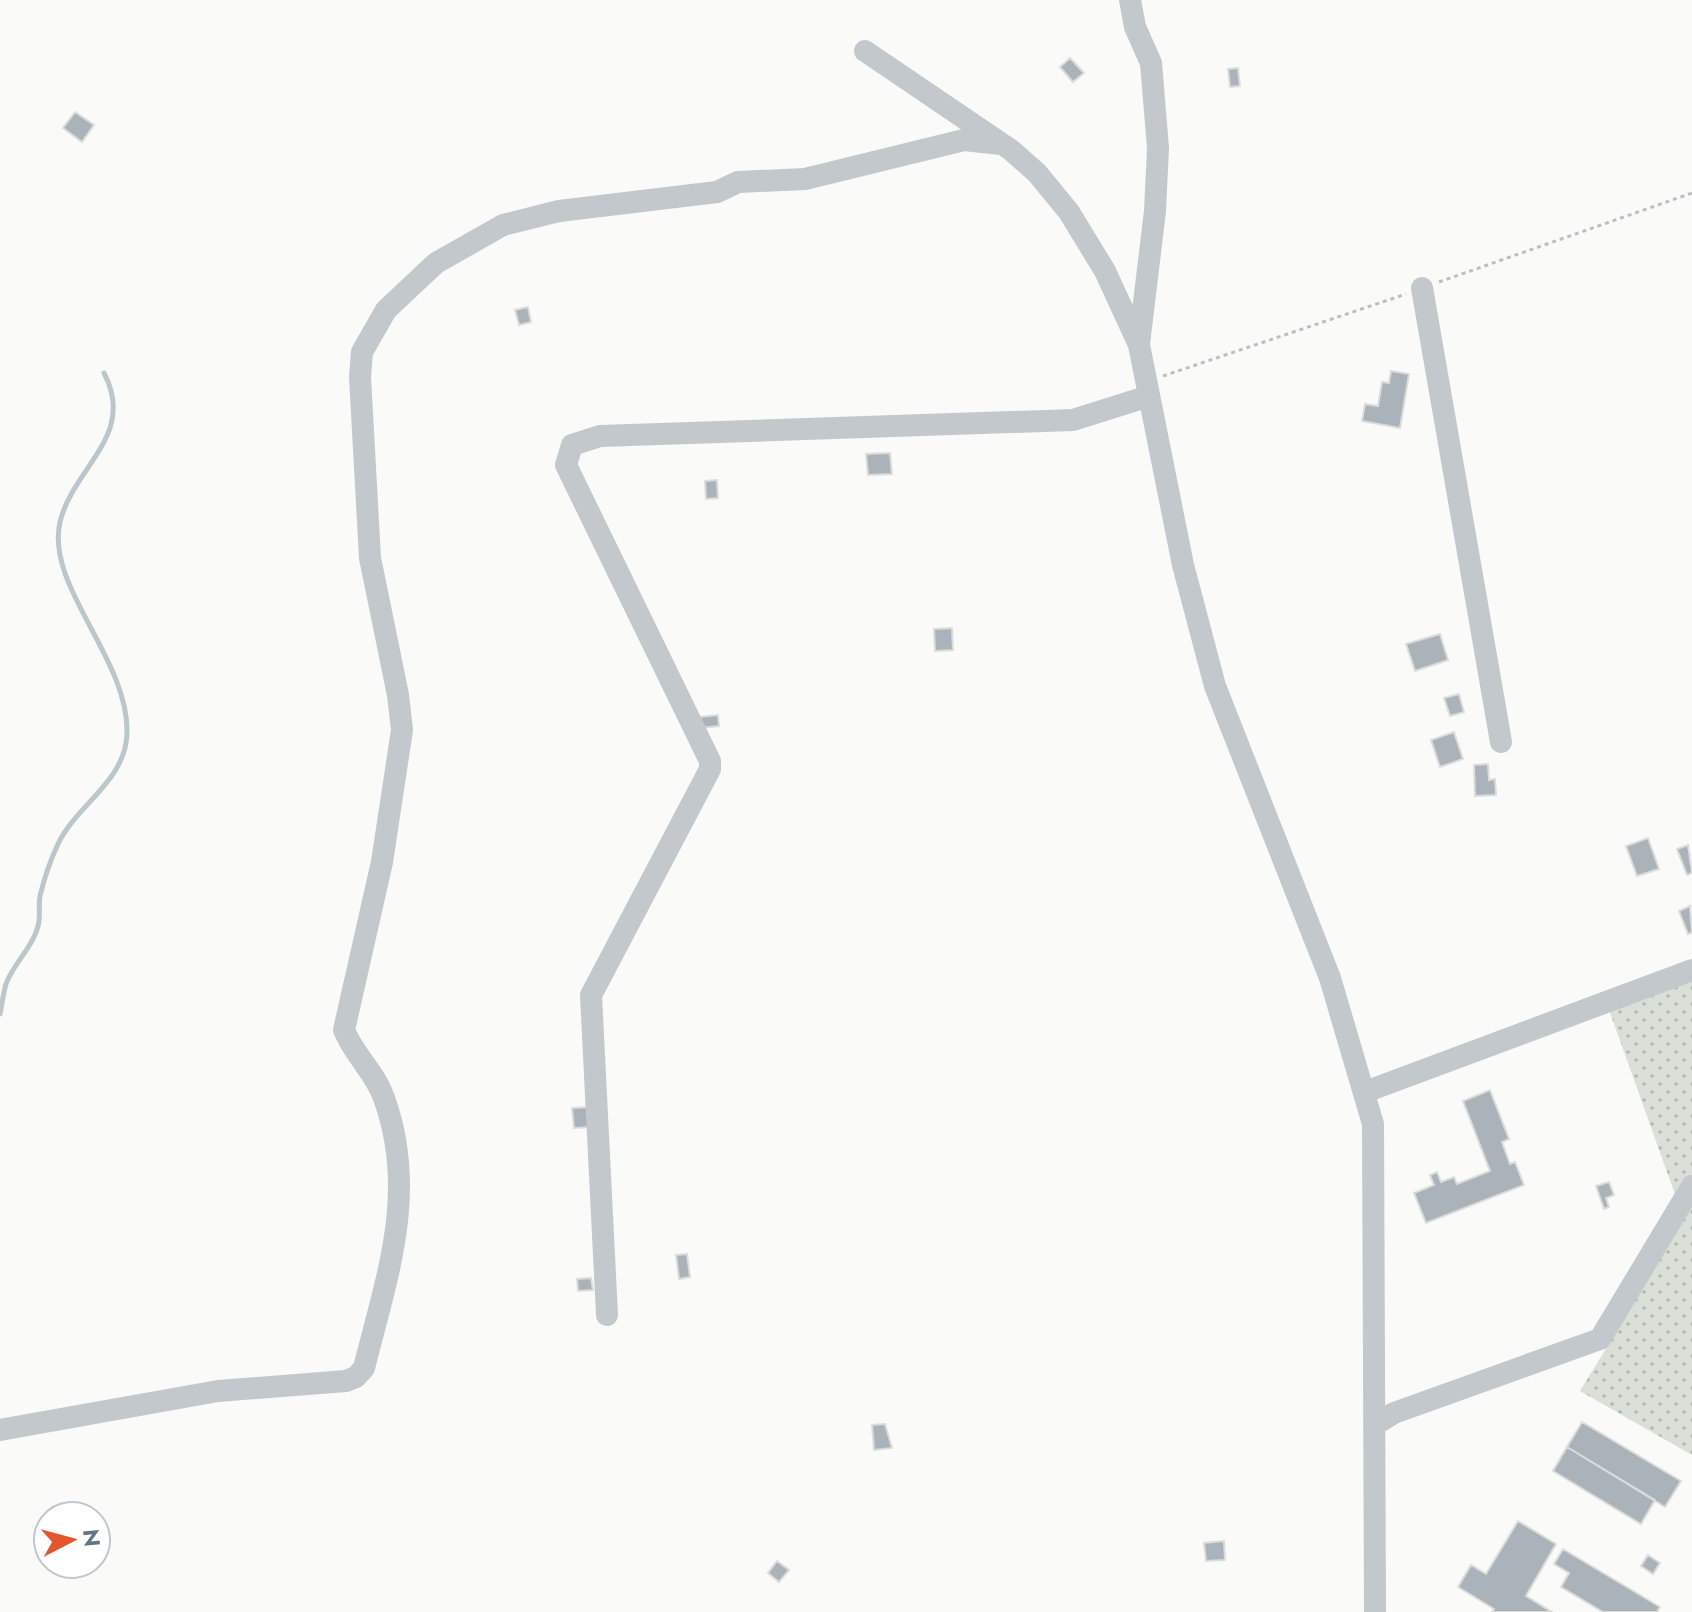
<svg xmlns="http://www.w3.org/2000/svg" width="1692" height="1612" font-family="Jost,sans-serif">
  <defs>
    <pattern id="green-dots" width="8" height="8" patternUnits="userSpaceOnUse" patternTransform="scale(2)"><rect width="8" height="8" fill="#dadfd7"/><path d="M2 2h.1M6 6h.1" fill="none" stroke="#b4b9b4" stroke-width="1.8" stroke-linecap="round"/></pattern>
  </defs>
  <rect width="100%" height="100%" fill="#fafaf8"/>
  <path fill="url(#green-dots)" d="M1692,975v201l-15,24 -69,-193z
    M1692,1194v261l-112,-64 51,-83z"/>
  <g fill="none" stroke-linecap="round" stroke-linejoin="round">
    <path stroke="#bbc7cb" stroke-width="5" d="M0,1014c2,-9 3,-20 6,-30 7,-20 27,-37 32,-58 3,-10 0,-21 2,-30 4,-17 11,-37 18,-52 19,-40 68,-63 69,-111 2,-74 -82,-147 -67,-211 13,-55 77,-86 44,-149"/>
  </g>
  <path fill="#aab3b9" stroke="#dcdcda" stroke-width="2" d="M1070,58l14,15 -11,9 -13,-15z
    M1238,68l2,18 -10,1 -2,-18z
    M75,112l19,13 -12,17 -19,-14z
    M528,307l3,15 -12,3 -4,-15z
    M1391,371l18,3 -9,54 -38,-7 3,-17 13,2 4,-24 7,1z
    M890,453l2,21 -24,1 -2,-21z
    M717,480l1,18 -12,1 -1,-18z
    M952,628l1,22 -18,1 -1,-22z
    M1440,634l8,26 -33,11 -9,-27z
    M1459,694l5,18 -14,4 -6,-18z
    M718,715l1,11 -18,2 -1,-11z
    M1454,732l9,27 -23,8 -9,-27z
    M1488,764l1,16 6,-1 1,16 -21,1 -1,-31z
    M1648,838l11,31 -22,7 -11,-30z
    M1688,845l4,28 -5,2 -10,-26z
    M1690,906l2,27 -4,1 -9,-23z
    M1490,1090l19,49 -7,3 8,22 5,-2 9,23 -98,38 -12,-30 20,-8 -4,-10 7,-3 4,10 13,-5 3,7 33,-13 -27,-70z
    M591,1107l1,20 -18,1 -2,-20z
    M1609,1182l5,13 -8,3 3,9 -5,2 -8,-23z
    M687,1254l3,23 -11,2 -3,-24z
    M591,1278l2,12 -15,1 -1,-12z
    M1582,1422l99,59 -16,26 -98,-60z
    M885,1424l7,24 -18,2 -2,-25z
    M1567,1447l88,53 -14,24 -88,-53z
    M1518,1521l38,23 -30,52 26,16h-60l2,-3 -36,-22 13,-22 15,9z
    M1224,1541l1,19 -19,1 -2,-18z
    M1563,1549l97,58 -3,5h-54l-42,-25 8,-14 -15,-9z
    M1648,1555l12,8 -7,11 -12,-8z
    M777,1561l12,9 -10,12 -11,-9z"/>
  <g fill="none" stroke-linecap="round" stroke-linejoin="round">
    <path stroke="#bbbfc2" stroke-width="3" stroke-dasharray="4 4" stroke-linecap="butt" d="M1439,282l253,-89
      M1163,376l243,-82"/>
    <path stroke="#c3c8cc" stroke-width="22" d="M1130,0l5,27 16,36 7,85 -3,63 -16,133
      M865,51l146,99 26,23 32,39 36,59 34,74 44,220 32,121 115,292 43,146 2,488
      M1422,288l79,454
      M1365,1092l327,-122
      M607,1315l-16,-320 119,-226v-8l-144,-296 6,-20 28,-9 473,-16 76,-24
      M1374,1425l20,-12 206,-74 92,-153
      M0,1430l218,-39 128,-10 10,-4 8,-9c23,-92 54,-176 20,-270 -9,-26 -30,-43 -40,-68l38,-168 20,-132 -4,-35 -28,-137 -10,-181 2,-25 24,-42 50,-47 67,-38 56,-14 158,-19 21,-10 67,-3 159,-39 37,4"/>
  </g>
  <g transform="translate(72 1540) rotate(84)"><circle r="38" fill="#ffffff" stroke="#c1c8cd" stroke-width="2"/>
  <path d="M0-6L14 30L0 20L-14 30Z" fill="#e4572e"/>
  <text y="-12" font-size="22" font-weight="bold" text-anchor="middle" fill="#657683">N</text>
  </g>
</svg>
